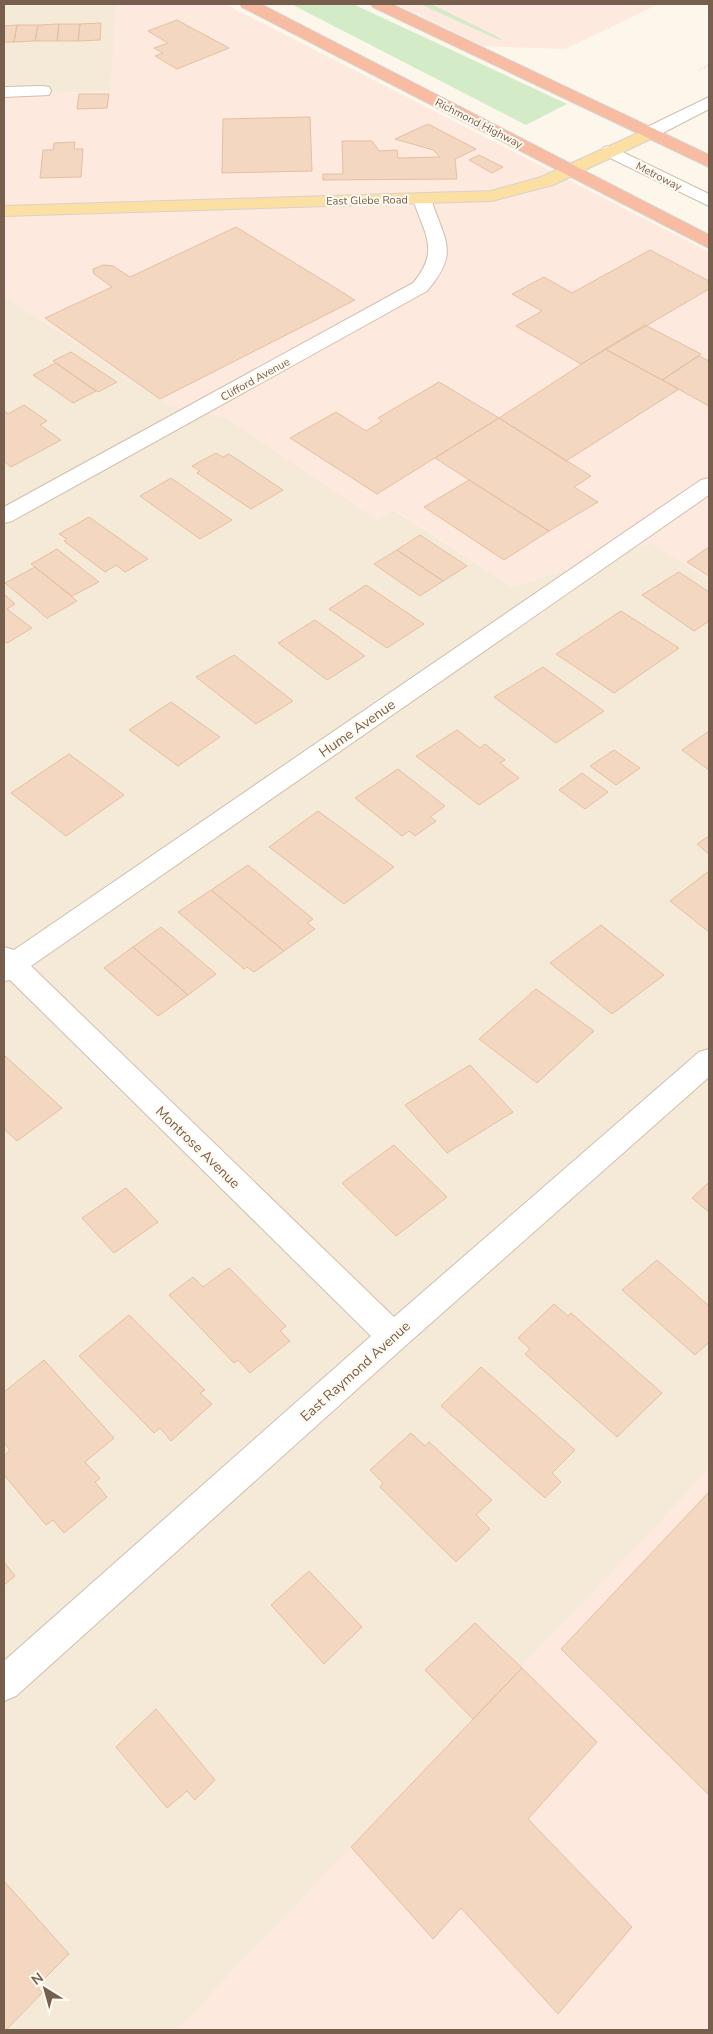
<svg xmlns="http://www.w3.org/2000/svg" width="713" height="2034" font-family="'Nunito Sans',sans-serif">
  <rect width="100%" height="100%" fill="#fdf6ea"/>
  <path fill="#f5e9d8" d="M4,4h112l-5,87 -107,4z
    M4,296l167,110 56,12 150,102 17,-10 118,77 139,-44 58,36v152l-27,19 27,20v700l-532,560h-173z"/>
  <path fill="#fde9de" d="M116,4h109l484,248v327l-58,-36 -139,44 -117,-77 -18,10 -150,-102 -56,-12 -167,-110v-201l106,-4z
    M396,4h263l-94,45 -82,-3z
    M709,1469v561h-532z"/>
  <path fill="#d4ebc7" d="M291,4h62l214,100 -41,21z
    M420,4h11l71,35 -3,1z"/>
  <path fill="#f3d7c1" stroke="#e5bfa1" d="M177,20l52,28 -52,21 -22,-13 8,-3 -9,-5 14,-5 -20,-12z
    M101,23l-1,17 -22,1 2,-17z
    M59,24h21l-2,17h-21z
    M59,24l-2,17h-22l3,-16z
    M17,25h21l-3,16 -21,1z
    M17,25l-3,17h-10v-16z
    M79,94h30l-2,14 -30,1z
    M310,117l2,54 -90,2 1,-54z
    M428,124l48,25 -21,10 2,20 -134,1v-6h20l-1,-33h30l7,10 18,-1 1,8 42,-1 -7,-7 -38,-11z
    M75,142l-1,7h9l-2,28 -41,1 3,-28h10l1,-7z
    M479,155l24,12 -11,6 -23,-13z
    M236,227l119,73 -195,99 -115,-81 67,-31 -18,-13 -1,-5 10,-4 10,1 17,11z
    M650,250l59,31v8l-128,75 -65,-38 26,-15 -30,-17 32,-17 28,16z
    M645,325l56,29 -39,26 -57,-31z
    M605,349l74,40 -113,72 -67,-43z
    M71,352l46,30 -19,10 -45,-31z
    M699,356l10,5v45l-47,-26z
    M56,363l31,22 9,6 -23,12 -40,-28z
    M439,382l60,36 -122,76 -87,-56 46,-26 30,19 16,-10 -4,-3z
    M24,405l23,16 -7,4 21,15 -50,27 -7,-6v-50l4,3z
    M499,418l92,58 -17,11 24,15 -49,29 -114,-73z
    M216,453l7,4 6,-3 54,36 -32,19 -54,-36 3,-2 -8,-5z
    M171,478l61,42 -32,19 -60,-43z
    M469,480l80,51 -45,29 -80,-53z
    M89,517l59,42 -23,13 -9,-7 -11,7 -41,-31 3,-2 -8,-5z
    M420,535l47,31 -24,15 -46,-31z
    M709,547v29l-22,-14z
    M57,549l42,33 -27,14 -41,-32z
    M397,550l46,31 -23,15 -46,-32z
    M35,567l42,34 -30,17 -42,-35z
    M679,572l30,20v29l-15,10 -52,-36z
    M366,585l58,39 -37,24 -58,-39z
    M4,594l11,10 -8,5 25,19 -25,15 -3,-2z
    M621,611l58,37 -65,45 -58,-39z
    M315,620l50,36 -38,24 -49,-37z
    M234,655l59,46 -37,23 -60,-47z
    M543,667l61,44 -48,32 -62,-46z
    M171,702l49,35 -42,29 -49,-36z
    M457,730l23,18 5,-4 20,16 -5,3 19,15 -40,27 -63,-49z
    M709,731v39l-27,-20z
    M614,750l26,18 -24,17 -26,-19z
    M69,754l55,41 -58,41 -55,-43z
    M398,769l47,37 -15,11 6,4 -21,15 -6,-5 -7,5 -47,-38z
    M582,773l26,19 -23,17 -26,-19z
    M318,811l76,56 -50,37 -75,-57z
    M709,836v18l-12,-10z
    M248,865l65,54 -6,4 8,6 -31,22 -73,-61z
    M709,871v61l-39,-31z
    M211,890l73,61 -30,21 -7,-5 -3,2 -66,-57z
    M601,925l63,50 -52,39 -62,-51z
    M161,927l55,47 -28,21 -55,-48z
    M133,947l55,48 -30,21 -54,-48z
    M536,989l58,42 -57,52 -58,-44z
    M4,1055l58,53 -45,33 -13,-12z
    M470,1065l43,47 -66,41 -42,-48z
    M394,1145l53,52 -51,39 -54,-53z
    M709,1182v30l-17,-14z
    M126,1188l32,34 -44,31 -32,-35z
    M657,1260l52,46v36l-14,13 -73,-65z
    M229,1268l57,58 -6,5 10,10 -40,32 -12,-13 -4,3 -65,-68 24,-18 10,10z
    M554,1304l14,12 3,-3 91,80 -45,44 -92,-83 5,-5 -12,-11z
    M129,1315l76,75 -5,3 12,11 -41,37 -11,-13 -6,5 -75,-77z
    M44,1360l70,78 -29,24 15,16 -5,4 12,15 -43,36 -11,-13 -7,5 -42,-50v-19l6,-6 -6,-7v-51z
    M481,1367l94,83 -23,23 9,9 -16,16 -104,-92z
    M411,1433l14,13 4,-4 63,58 -16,15 14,14 -34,33 -76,-75 3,-4 -13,-13z
    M709,1492v303l-148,-146z
    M4,1562l11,14 -11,9z
    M309,1571l53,56 -38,37 -53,-59z
    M475,1623l47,45 -49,51 -48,-49z
    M522,1668l75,74 -69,77 104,108 -74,87 -97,-106 -28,31 -82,-92z
    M156,1709l59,71 -20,20 -8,-9 -20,17 -51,-61z
    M4,1881l65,73 -32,32 5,7 -36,37h-2z"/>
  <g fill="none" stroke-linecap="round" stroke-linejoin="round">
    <defs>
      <path id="minor" d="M43,86l6,1 2,4 -2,4 -45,2v-10z
        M709,97v12l-54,28h-12l-3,-4 3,-4z
        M610,146l99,48v12l-105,-51 -3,-4 3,-4z
        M422,194l6,1 3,4c14,43 29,53 -4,92l-415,230 -8,2v-16l409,-224c28,-33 11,-49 0,-84l3,-4z
        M709,478v17l-678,471 363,351 305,-265 10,-3v28l-305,270 -388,349 -12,5v-40l367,-325 -361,-356 -6,1v-34l10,3 687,-470z"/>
      <path id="major" d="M649,128l6,1 3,4 -3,4 -102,48 -61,16 -488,15v-10l487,-15 50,-14z"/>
      <path id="highway" d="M240,4h20l449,231v13l-467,-241z
        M371,4h20l318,151v12l-336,-160z"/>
    </defs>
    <use href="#minor" stroke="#cfbfae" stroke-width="2"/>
    <use href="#major" stroke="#d9d2cd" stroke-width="2"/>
    <use href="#highway" stroke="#d9d2cd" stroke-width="2"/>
    <path stroke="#d8bba3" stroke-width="2" stroke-dasharray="0.5 2.5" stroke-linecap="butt" d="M699,70l10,-5"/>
    <use href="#minor" fill="#fff" fill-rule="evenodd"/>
    <use href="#major" fill="#fbdfa3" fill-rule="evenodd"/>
    <use href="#highway" fill="#f7bca1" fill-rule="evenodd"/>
  </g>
  <g text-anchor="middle" stroke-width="4" stroke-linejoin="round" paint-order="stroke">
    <g font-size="11" fill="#785e4c" stroke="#fffaf0">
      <text transform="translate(479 123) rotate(27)" y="4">Richmond Highway</text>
      <text transform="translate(659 176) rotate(27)" y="4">Metroway</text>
      <text transform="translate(367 200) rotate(-1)" y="4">East Glebe Road</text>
      <text transform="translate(255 379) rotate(-29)" y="4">Clifford Avenue</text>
    </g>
    <g font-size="14" fill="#785e4c" stroke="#fffaf0">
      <text transform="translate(357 728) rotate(-35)" y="5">Hume Avenue</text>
      <text transform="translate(198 1147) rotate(44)" y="5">Montrose Avenue</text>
      <text transform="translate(355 1371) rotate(-42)" y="5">East Raymond Avenue</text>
    </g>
  </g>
  <rect width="713" height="2034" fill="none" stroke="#785e4c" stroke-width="10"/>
  <g transform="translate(45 1989) rotate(323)" stroke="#fffaf0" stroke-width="4" paint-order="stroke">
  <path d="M0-4L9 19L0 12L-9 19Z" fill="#785e4c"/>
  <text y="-8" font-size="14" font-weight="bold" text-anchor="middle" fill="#785e4c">N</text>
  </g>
</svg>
